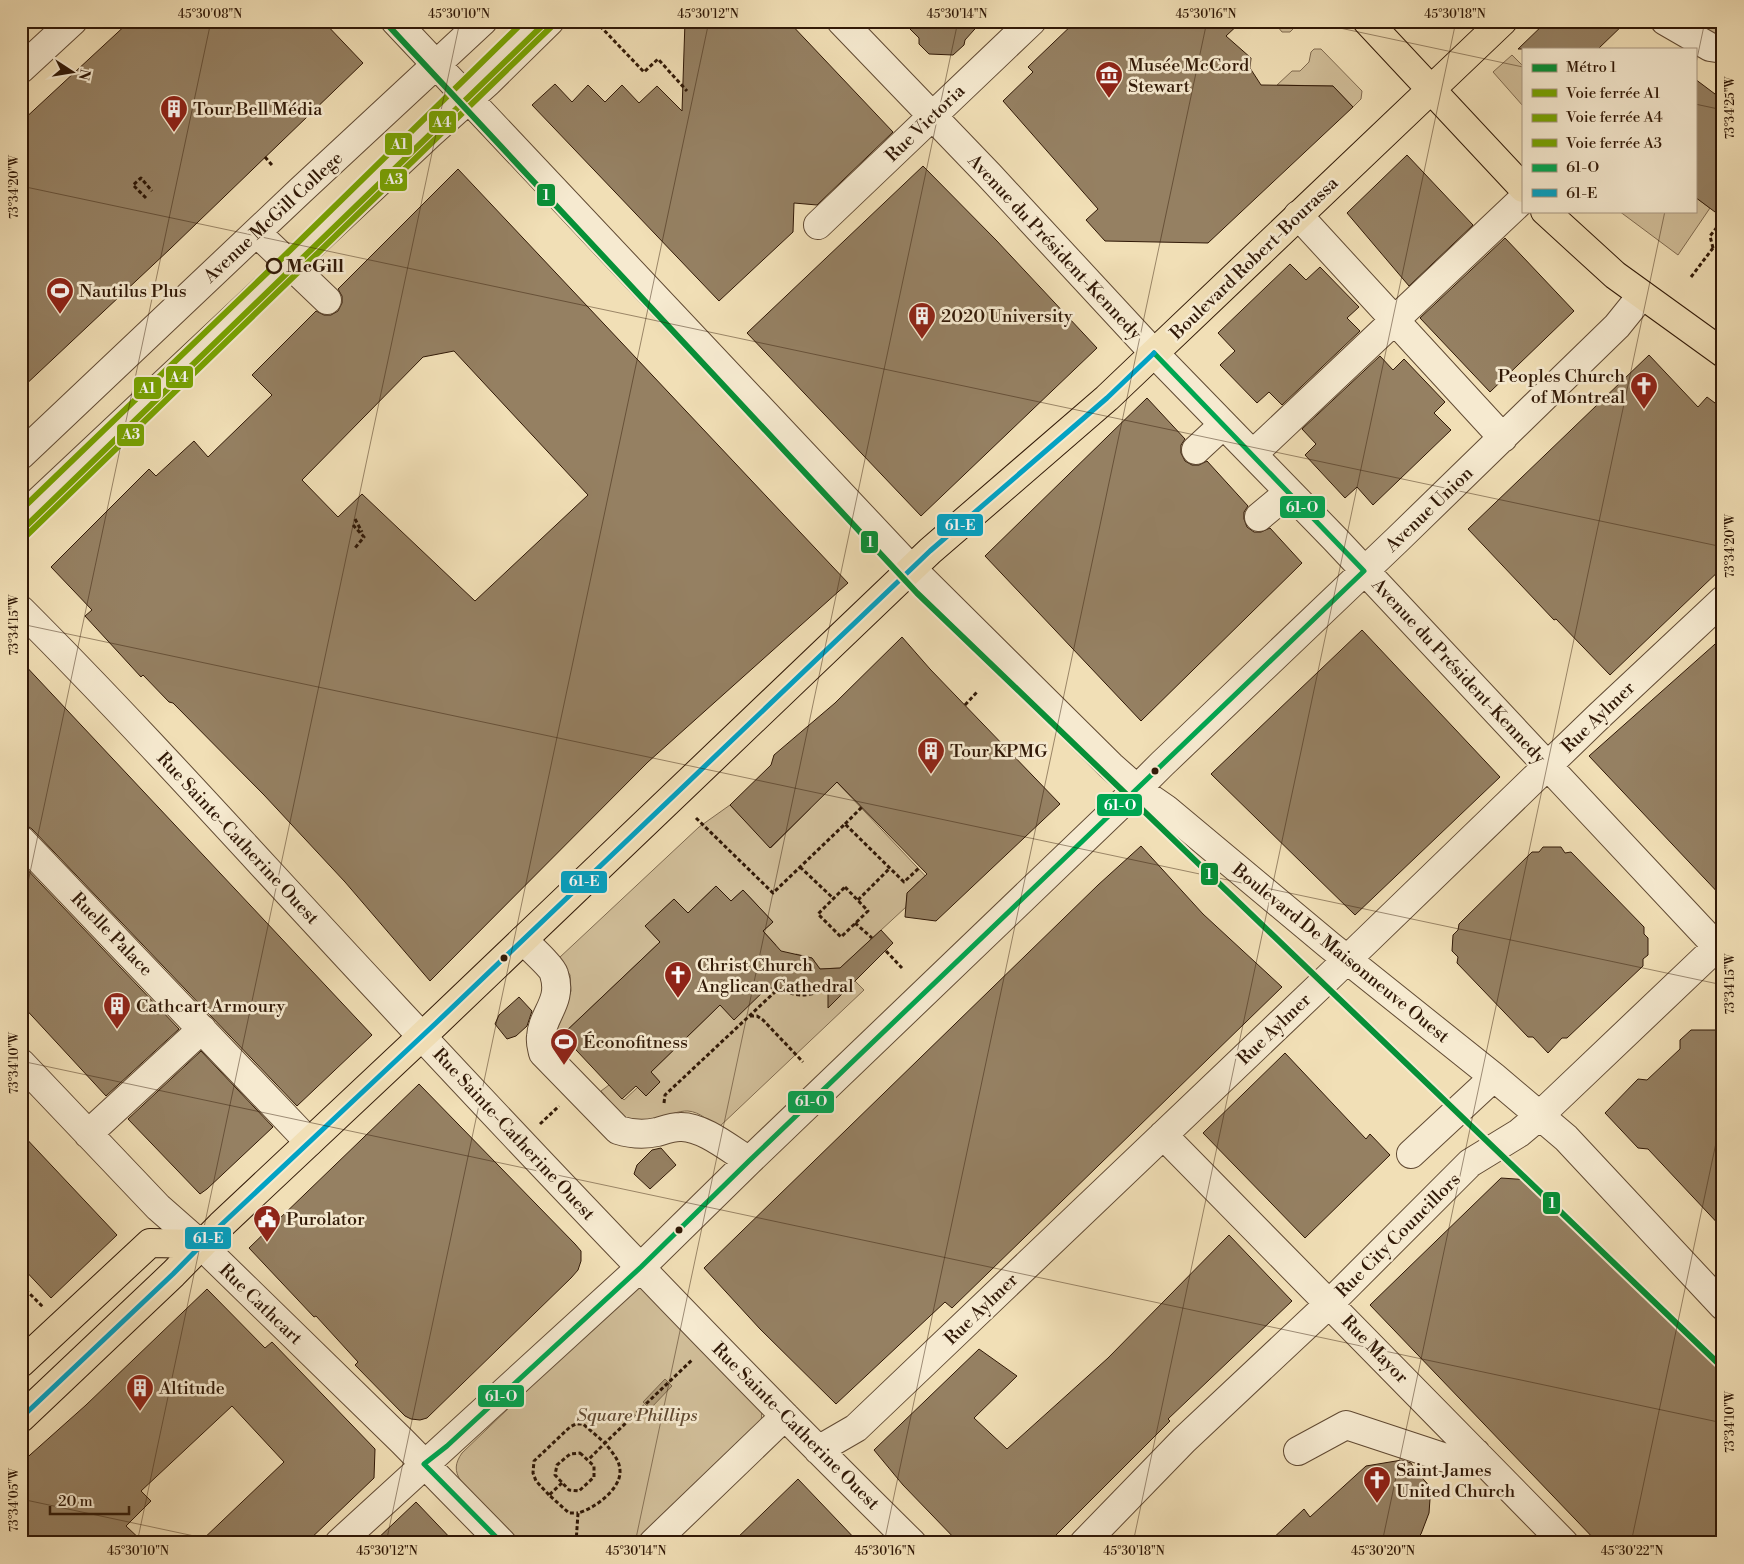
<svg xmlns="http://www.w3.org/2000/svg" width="1744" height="1564" font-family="'Libre Bodoni',serif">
  <rect width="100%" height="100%" fill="#f1dfb6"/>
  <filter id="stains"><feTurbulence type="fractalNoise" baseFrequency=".004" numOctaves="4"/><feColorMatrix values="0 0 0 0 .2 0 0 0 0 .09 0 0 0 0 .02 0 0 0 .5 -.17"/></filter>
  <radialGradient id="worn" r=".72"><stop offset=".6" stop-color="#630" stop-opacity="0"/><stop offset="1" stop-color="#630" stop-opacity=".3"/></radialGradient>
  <path fill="#d0bd98" stroke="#806b50" d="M1273,21h21v7l-4,4h-8z
    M1684,21h39v20z
    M1314,49h7l41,42 -1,8 -8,8 -20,-21 -56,-1 15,-14h8l9,-9 2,-10z
    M1512,55l11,11v40l-30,-34z
    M1695,197l15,11 -32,47 -59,-44h76z
    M816,760l116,123 -14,-1 -11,13 -1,12 -66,61 -20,1 -8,-11 -16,-4 -12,11 -19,-9 11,-11 -13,-14 10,-9 -30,-32 -12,11 -15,-15 -28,27 -14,-14 -28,27 14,16 -98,93 11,12 -4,10 -17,-19 4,-11 3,-2 12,-34 -1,-16 -11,-17 140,-131 31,-22 41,43 39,-39z
    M751,979l39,6 7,4h9l22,-8v13l27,-13 9,9 -146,138c-9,-7 -18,-16 -30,-17 -18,-1 -46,20 -61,9 -10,-7 -18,-20 -26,-29l8,-6 15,15 14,-13 8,9 14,-14 -9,-10 69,-67 14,14z
    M638,1284l124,125 -1,15 -123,119h-117l-60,-62c-7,-10 -6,-18 1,-28z"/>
  <path fill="#b09c7a" stroke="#7d684c" d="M665,1379l7,7 -22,23 -7,-7z"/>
  <path fill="#958062" stroke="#311907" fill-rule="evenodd" d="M130,21h193l40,42 -193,186 -149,140v-267z
    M685,21h103l105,111 -76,73 -23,-2 -1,29 -74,69 -187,-196 23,-21 17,18 16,-17 17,17 17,-17 17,18 18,-17 25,25z
    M902,21h80l-17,19 -1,5 -11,10 -24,-1 -10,-10v-6z
    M1076,21h166l-16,15 25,22 -1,10 11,17 72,1 20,21 -145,136 -103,-2 -19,-21 12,-11 -95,-108 30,-29 -5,-5z
    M1547,21h80l-29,28h-80z
    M1695,79l28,21v118l-28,-21z
    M1407,155l66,70 -64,61 -62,-73z
    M923,166l73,74 101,108 -176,168 -174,-183z
    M458,169l390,414 -200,179 -218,219 -85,-99 -81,-87 -91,-92 -4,-1 -26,-27 -2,2 -56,-61 7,-6 -41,-43 98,-98 7,7 38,-35 14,16 64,-62 -20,-20 64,-64 8,4h7l7,-4 4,-8v-7l-4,-7zM454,351l134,144 -113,106 -113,-107 -24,23 -36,-37 121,-123z
    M1505,238l69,73 -84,81 -70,-74z
    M1290,264l16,16 14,-13 39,40 -12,11 13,13 -78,74 -13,-13 -12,11 -37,-38 15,-14 -17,-18z
    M1649,355l49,52 9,-10 16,12v158l-113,108 -54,-56 -2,1 -86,-91z
    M1380,356l13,14 11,-11 41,43 -11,11 17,17 -78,75 -16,-18 -12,11 -40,-43 11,-11 -14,-15z
    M1147,398l38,41 -4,6v8l4,8 7,4h7l8,-4 41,45 -4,6v7l3,8 7,5h7l9,-4 32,35 -161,158 -156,-165z
    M1362,630l138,147 -145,138 -144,-141z
    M902,637l28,32 130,135 -124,117 -31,-4 2,-24 20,-19 -90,-92 -67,66 -40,-43 41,-40 3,-10 61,-52z
    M1723,637v261l-134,-142z
    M21,661l351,374 -75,71 -265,-277 -6,-4h-5z
    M1141,846l62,68 79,73 -330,321 -7,-6 -109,102 -76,-75 -56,-61 394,-383z
    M1543,847h18l4,6 6,-1 73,75v7l4,4v17l-5,4v7l-76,72h-5l-14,15 -15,-16h-5l-71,-74 1,-6 -6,-6 1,-16 5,-5 1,-6 73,-72h7z
    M21,863l158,166 -73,67 -85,-92z
    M716,886l15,15 12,-11 30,32 -10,9 18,20 31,7 8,11 20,-1 41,-38 12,13 -65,65v-19l-60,-1v-1l-34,33 -14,-15 -69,67 9,10 -14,14 -10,-10 -14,13 -60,-64 98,-93 -15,-16 29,-27 14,14z
    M519,997l13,14 -5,15 -11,10 -9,3 -12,-15 4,-9z
    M1691,1030h32v199l-75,-80 -10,-1 -33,-35 33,-34 9,1 33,-31v-9z
    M201,1051l72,76 -66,62 -7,5 -72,-75z
    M1285,1053l81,86 4,-5 20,21 -85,83 -102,-105z
    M419,1084l156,160 6,7v10l-3,9 -7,8 -144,140 -7,2 -9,-1 -6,-3 -50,-51 3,-3 -42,-46 -2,1 -65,-69z
    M21,1133l96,102 -66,63 -30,-32z
    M661,1148l15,17 -26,24 -16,-15 3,-9 15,-15z
    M1501,1178l29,2 55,57 3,-2 135,140v168h-125l-228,-238z
    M1229,1235l63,66 -124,118 2,2 -122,122h-89l-56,-58 -29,-35 105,-101 38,27 -43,42 33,31 101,-91z
    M207,1289l58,59 7,-6 103,107 -1,29 -68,65h-107l85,-81 -52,-56 -91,85 10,10 -25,25 18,17h-123v-80l65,-58z
    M1402,1460l9,3 4,7 20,22 -5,7 -1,14 -8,21 -9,9h-144l36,-34 6,8 56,-51z
    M798,1479l61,64h-127z
    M416,1502l39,41h-82z"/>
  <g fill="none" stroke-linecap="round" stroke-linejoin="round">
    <defs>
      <path id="minor" d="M395,21l507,538 209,207 26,23 29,20 163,136 165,132 72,61 157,168
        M841,21l148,154 165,178 181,186 388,414
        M1665,21l45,26 13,2
        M21,69l52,-48
        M1298,215l205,223
        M818,225l214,-204
        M257,233l70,67
        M1196,450l27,-25
        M1253,454l270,-255
        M21,455l279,-264 183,-170
        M1259,517l30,-25
        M21,518l410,-385 57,-51 62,-61
        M21,610c125,125 243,258 364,387 172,185 347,369 527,546
        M21,840l288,302
        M523,940c7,7 29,27 31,34 9,28 -12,40 -13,63 -1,5 1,11 2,16l75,77c13,4 26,5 39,2 7,-2 15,-5 23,-5 22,-1 50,22 69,34
        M21,1063l137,144 42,37 202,197 100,102
        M88,1134l114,-105
        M1163,1135l401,408
        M1411,1154l83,-77
        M818,1450l38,-22 473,-451 270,-261 124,-116
        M1298,1451l48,-26 112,37 18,-9
        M339,1543l302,-276 108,-106 388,-372 25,-25 235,-224 220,-214 25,-31
        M653,1543l132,-127
        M1084,1543l100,-103 146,-137 140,-140 49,-30 19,-16 185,-176"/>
      <path id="major" d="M1367,21l156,167
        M1545,211l70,64 108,78
        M21,1363l129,-120 50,1
        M21,1418l152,-144 48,-49 215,-202 494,-472 177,-153 396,-377"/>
    </defs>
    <use href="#minor" stroke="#614a33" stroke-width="30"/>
    <use href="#major" stroke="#311907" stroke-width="30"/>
    <path stroke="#311907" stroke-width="3" stroke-dasharray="4 2.5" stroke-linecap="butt" d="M600,26l44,46 14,-13 29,32
      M265,157l7,8
      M146,198l-13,-13 8,-7 11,13
      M1713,248l-3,-12 8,-10 5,-1
      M1691,277l22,-29h10
      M355,519l7,13
      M353,525l11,12 -9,11
      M965,705l12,-13
      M696,818l77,75 72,-69 59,58 16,-15
      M845,824l17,-17
      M800,867l34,32
      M845,887l23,24 -27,26 -23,-23z
      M858,900l32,-32
      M855,923l17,15
      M886,951l16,17
      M750,1016h7l6,4 40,42
      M664,1103l1,-8 113,-106c23,9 27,7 50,0
      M540,1124l19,-18
      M21,1285l22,22
      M580,1453l14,13v11l-15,14 -10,-1 -14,-15 2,-10 13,-11z
      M562,1483l-13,12 20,18h9
      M549,1495l-13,-14 -3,-8 1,-12 36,-34 6,-3h7l22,19 -17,17
      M576,1543l2,-30c16,-4 43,-24 42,-42 0,-11 -9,-20 -15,-28l88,-84"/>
    <use href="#minor" stroke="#f6ead0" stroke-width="28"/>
    <use href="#major" stroke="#f1dfb6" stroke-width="28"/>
    <defs>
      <path id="bus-1" d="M502,1543l-78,-79 23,-18 194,-179 108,-106 615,-590 -210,-218"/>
      <path id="bus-2" d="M21,1418l152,-144 48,-49 215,-202 494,-472 177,-153 47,-45"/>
    </defs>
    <use href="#bus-1" stroke="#f6ead0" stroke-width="9"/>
    <use href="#bus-2" stroke="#f6ead0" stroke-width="9"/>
    <use href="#bus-1" stroke="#00a651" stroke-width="5"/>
    <use href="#bus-2" stroke="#02a2c4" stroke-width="5"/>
    <defs>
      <path id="rail-1" d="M21,510l253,-244 250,-245"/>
      <path id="rail-2" d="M21,531l526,-510"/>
      <path id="rail-3" d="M26,536l526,-510"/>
    </defs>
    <use href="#rail-1" stroke="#f6ead0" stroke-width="10"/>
    <use href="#rail-2" stroke="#f6ead0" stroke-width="10"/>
    <use href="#rail-3" stroke="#f6ead0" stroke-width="10"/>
    <use href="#rail-1" stroke="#78a401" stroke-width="6"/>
    <use href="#rail-2" stroke="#78a401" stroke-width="6"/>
    <use href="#rail-3" stroke="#78a401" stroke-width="6"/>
    <defs>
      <path id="metro-1" d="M384,21l533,572 806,775"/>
    </defs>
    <use href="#metro-1" stroke="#f6ead0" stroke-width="10"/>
    <use href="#metro-1" stroke="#069037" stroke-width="6"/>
  </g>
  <path fill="none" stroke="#311907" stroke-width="1" stroke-opacity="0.45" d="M1307,21l216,46M1695,68l10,-47M1695,104l28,6M21,186l1702,361M21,624l1702,361M21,915l190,-894M21,1061l1702,362M21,1499l206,44M137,1543l323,-1522M386,1543l323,-1522M635,1543l323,-1522M884,1543l323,-1522M1133,1543l323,-1522M1382,1543l283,-1332M1631,1543l92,-433"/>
  <defs>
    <symbol id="museum-pin" viewBox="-11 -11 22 30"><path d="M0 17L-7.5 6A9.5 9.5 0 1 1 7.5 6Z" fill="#8f2418" stroke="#f6ead0"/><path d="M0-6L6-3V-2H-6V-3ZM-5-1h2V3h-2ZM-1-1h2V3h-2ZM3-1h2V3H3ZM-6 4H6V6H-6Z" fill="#fff"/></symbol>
    <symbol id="building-pin" viewBox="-11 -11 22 30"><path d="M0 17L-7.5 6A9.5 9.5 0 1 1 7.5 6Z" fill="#8f2418" stroke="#f6ead0"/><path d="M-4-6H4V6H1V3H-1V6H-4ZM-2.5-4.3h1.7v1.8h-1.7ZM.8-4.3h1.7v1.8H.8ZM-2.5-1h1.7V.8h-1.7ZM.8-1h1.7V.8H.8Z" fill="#fff"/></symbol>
    <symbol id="stadium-pin" viewBox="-11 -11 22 30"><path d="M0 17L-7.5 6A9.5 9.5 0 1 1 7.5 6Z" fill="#8f2418" stroke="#f6ead0"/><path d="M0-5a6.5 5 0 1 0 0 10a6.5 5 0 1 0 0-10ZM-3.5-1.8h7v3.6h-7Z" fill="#fff"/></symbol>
    <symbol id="church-pin" viewBox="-11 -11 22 30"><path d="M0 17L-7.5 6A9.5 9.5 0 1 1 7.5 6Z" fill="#8f2418" stroke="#f6ead0"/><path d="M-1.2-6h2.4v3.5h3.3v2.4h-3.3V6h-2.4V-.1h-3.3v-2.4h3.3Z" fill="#fff"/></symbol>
    <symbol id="civic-pin" viewBox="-11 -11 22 30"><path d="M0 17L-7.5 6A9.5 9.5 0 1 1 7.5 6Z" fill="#8f2418" stroke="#f6ead0"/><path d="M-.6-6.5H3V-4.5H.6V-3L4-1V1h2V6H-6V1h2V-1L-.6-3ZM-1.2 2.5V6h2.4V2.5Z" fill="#fff"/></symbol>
  </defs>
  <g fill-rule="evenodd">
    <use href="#museum-pin" x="1093" y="59" width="32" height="43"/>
    <use href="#building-pin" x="158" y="93" width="32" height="43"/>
    <use href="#stadium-pin" x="44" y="275" width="32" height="43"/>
    <use href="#building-pin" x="906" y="300" width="32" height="43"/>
    <use href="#church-pin" x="1628" y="370" width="32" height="43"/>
    <use href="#building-pin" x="915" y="735" width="32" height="43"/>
    <use href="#church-pin" x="662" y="959" width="32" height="43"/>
    <use href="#building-pin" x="101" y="990" width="32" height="43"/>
    <use href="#stadium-pin" x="548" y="1026" width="32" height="43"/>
    <use href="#civic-pin" x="251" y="1203" width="32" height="43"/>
    <use href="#building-pin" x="124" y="1372" width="32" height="43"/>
    <use href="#church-pin" x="1361" y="1464" width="32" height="43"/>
  </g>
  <circle fill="#f6ead0" stroke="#311907" stroke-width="2.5" cx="274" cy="266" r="7"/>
  <g fill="#311907" stroke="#f6ead0" stroke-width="2">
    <circle cx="1155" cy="771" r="4.5"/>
    <circle cx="504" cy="958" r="4.5"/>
    <circle cx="679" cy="1230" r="4.5"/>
  </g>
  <g text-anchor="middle" stroke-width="5" stroke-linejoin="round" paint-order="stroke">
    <g font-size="18" fill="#311907" stroke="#f6ead0" text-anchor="start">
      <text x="1128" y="71">Musée McCord<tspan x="1128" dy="21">Stewart</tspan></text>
      <text x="193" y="115">Tour Bell Média</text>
      <text x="79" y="297">Nautilus Plus</text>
      <text x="941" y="322">2020 University</text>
      <text x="1625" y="382" text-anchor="end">Peoples Church<tspan x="1625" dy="21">of Montreal</tspan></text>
      <text x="950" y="757">Tour KPMG</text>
      <text x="697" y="971">Christ Church<tspan x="697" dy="21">Anglican Cathedral</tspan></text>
      <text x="136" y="1012">Cathcart Armoury</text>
      <text x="583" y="1048">Éconofitness</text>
      <text x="286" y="1225">Purolator</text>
      <text x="159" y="1394">Altitude</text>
      <text x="1396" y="1476">Saint James<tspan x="1396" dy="21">United Church</tspan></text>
    </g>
    <g font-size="18" fill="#311907" stroke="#f6ead0">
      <text transform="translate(925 123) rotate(-44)" y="6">Rue Victoria</text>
      <text transform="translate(273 217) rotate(-43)" y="6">Avenue McGill College</text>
      <text transform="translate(1055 247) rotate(47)" y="6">Avenue du Président-Kennedy</text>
      <text transform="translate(1254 258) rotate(-44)" y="6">Boulevard Robert-Bourassa</text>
      <text transform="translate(1429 509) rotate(-44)" y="6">Avenue Union</text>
      <text transform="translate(1459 671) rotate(47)" y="6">Avenue du Président-Kennedy</text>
      <text transform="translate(1598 717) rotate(-44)" y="6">Rue Aylmer</text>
      <text transform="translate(238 838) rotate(47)" y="6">Rue Sainte-Catherine Ouest</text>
      <text transform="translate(112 934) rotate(46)" y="6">Ruelle Palace</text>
      <text transform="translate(1341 953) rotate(39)" y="6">Boulevard De Maisonneuve Ouest</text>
      <text transform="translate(1274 1029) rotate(-44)" y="6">Rue Aylmer</text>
      <text transform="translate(514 1134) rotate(47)" y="6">Rue Sainte-Catherine Ouest</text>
      <text transform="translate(1398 1235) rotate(-45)" y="6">Rue City Councillors</text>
      <text transform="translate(261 1304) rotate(44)" y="6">Rue Cathcart</text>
      <text transform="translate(981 1309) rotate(-44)" y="6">Rue Aylmer</text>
      <text transform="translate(1375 1349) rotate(46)" y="6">Rue Mayor</text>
      <text transform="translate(796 1426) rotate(45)" y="6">Rue Sainte-Catherine Ouest</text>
    </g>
    <g font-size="18" font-weight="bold" fill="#311907" stroke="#f6ead0" text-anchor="start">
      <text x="286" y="272">McGill</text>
    </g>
    <g font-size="18" font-style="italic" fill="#614a32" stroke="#f6ead0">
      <text x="637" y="1421">Square Phillips</text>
    </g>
  </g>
  <g stroke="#f6ead0" stroke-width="2">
    <rect x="428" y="110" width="29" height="24" rx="5" fill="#78a401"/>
    <rect x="384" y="132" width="29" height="24" rx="5" fill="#78a401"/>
    <rect x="379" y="168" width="29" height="24" rx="5" fill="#78a401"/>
    <rect x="536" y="183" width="20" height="24" rx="5" fill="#069037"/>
    <rect x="165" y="365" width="29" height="24" rx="5" fill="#78a401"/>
    <rect x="133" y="376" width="29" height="24" rx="5" fill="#78a401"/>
    <rect x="116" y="423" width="29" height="24" rx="5" fill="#78a401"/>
    <rect x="1279" y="495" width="47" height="24" rx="5" fill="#00a651"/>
    <rect x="936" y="513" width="48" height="24" rx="5" fill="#02a2c4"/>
    <rect x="860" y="530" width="19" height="24" rx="5" fill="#069037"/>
    <rect x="1096" y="793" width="47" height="24" rx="5" fill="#00a651"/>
    <rect x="1200" y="862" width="19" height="24" rx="5" fill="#069037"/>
    <rect x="560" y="870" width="48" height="24" rx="5" fill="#02a2c4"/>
    <rect x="787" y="1090" width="48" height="24" rx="5" fill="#00a651"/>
    <rect x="1542" y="1191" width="19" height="24" rx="5" fill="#069037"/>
    <rect x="184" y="1226" width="48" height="24" rx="5" fill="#02a2c4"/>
    <rect x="477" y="1384" width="48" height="24" rx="5" fill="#00a651"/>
  </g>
  <g font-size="14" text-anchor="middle" font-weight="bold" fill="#fff">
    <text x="442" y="127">A4</text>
    <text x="399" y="149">A1</text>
    <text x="394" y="184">A3</text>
    <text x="546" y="200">1</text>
    <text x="179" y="382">A4</text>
    <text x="147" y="393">A1</text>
    <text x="131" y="439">A3</text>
    <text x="1302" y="512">61-O</text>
    <text x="960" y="530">61-E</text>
    <text x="870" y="547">1</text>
    <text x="1120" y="810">61-O</text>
    <text x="1209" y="879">1</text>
    <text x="584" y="886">61-E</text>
    <text x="811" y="1106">61-O</text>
    <text x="1552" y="1208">1</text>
    <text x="208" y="1243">61-E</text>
    <text x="501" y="1401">61-O</text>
  </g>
  <rect width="1744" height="1564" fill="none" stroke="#f1dfb6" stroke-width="55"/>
  <rect x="1522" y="48" width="175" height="165" fill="#f6ead0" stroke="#a79680"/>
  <rect x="1532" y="64" width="25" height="8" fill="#069037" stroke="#a79680"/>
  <text x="1566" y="72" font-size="15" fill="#311907">Métro 1</text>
  <rect x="1532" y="89" width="25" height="8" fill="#78a401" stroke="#a79680"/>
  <text x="1566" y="98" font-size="15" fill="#311907">Voie ferrée A1</text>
  <rect x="1532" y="114" width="25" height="8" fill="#78a401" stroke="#a79680"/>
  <text x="1566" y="122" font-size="15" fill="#311907">Voie ferrée A4</text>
  <rect x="1532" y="139" width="25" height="8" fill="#78a401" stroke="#a79680"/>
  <text x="1566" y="148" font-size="15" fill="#311907">Voie ferrée A3</text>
  <rect x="1532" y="164" width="25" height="8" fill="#00a651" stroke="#a79680"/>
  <text x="1566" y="172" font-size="15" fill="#311907">61-O</text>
  <rect x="1532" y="189" width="25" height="8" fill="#02a2c4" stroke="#a79680"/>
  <text x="1566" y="198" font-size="15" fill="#311907">61-E</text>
  <g transform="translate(72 72) rotate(102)" stroke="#f6ead0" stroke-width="4" paint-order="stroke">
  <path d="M0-4L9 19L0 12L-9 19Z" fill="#311907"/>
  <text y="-8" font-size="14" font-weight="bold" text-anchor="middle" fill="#311907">N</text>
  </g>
  <path d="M50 1506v8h79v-8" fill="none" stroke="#311907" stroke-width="2.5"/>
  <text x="58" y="1506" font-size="15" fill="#311907" stroke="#f6ead0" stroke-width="4" paint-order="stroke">20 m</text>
  <rect x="28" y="28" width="1688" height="1508" fill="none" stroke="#311907" stroke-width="2"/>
  <g font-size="12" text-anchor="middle" fill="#311907">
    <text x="210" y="18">45°30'08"N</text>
    <text x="459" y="18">45°30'10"N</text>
    <text x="708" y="18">45°30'12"N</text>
    <text x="957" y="18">45°30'14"N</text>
    <text x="1206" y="18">45°30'16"N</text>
    <text x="1455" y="18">45°30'18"N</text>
    <text transform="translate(1730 108) rotate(-90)" y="4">73°34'25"W</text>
    <text transform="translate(14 187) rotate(-90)" y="4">73°34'20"W</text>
    <text transform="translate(1730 546) rotate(-90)" y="4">73°34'20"W</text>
    <text transform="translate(14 625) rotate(-90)" y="4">73°34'15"W</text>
    <text transform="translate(1730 984) rotate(-90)" y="4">73°34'15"W</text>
    <text transform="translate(14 1063) rotate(-90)" y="4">73°34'10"W</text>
    <text transform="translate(1730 1422) rotate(-90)" y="4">73°34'10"W</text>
    <text transform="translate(14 1500) rotate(-90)" y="4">73°34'05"W</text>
    <text x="138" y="1555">45°30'10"N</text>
    <text x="387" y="1555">45°30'12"N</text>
    <text x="636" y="1555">45°30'14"N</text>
    <text x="885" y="1555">45°30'16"N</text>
    <text x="1134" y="1555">45°30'18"N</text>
    <text x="1383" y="1555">45°30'20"N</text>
    <text x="1632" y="1555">45°30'22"N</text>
  </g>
  <rect width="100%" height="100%" filter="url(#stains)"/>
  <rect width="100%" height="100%" fill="url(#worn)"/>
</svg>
